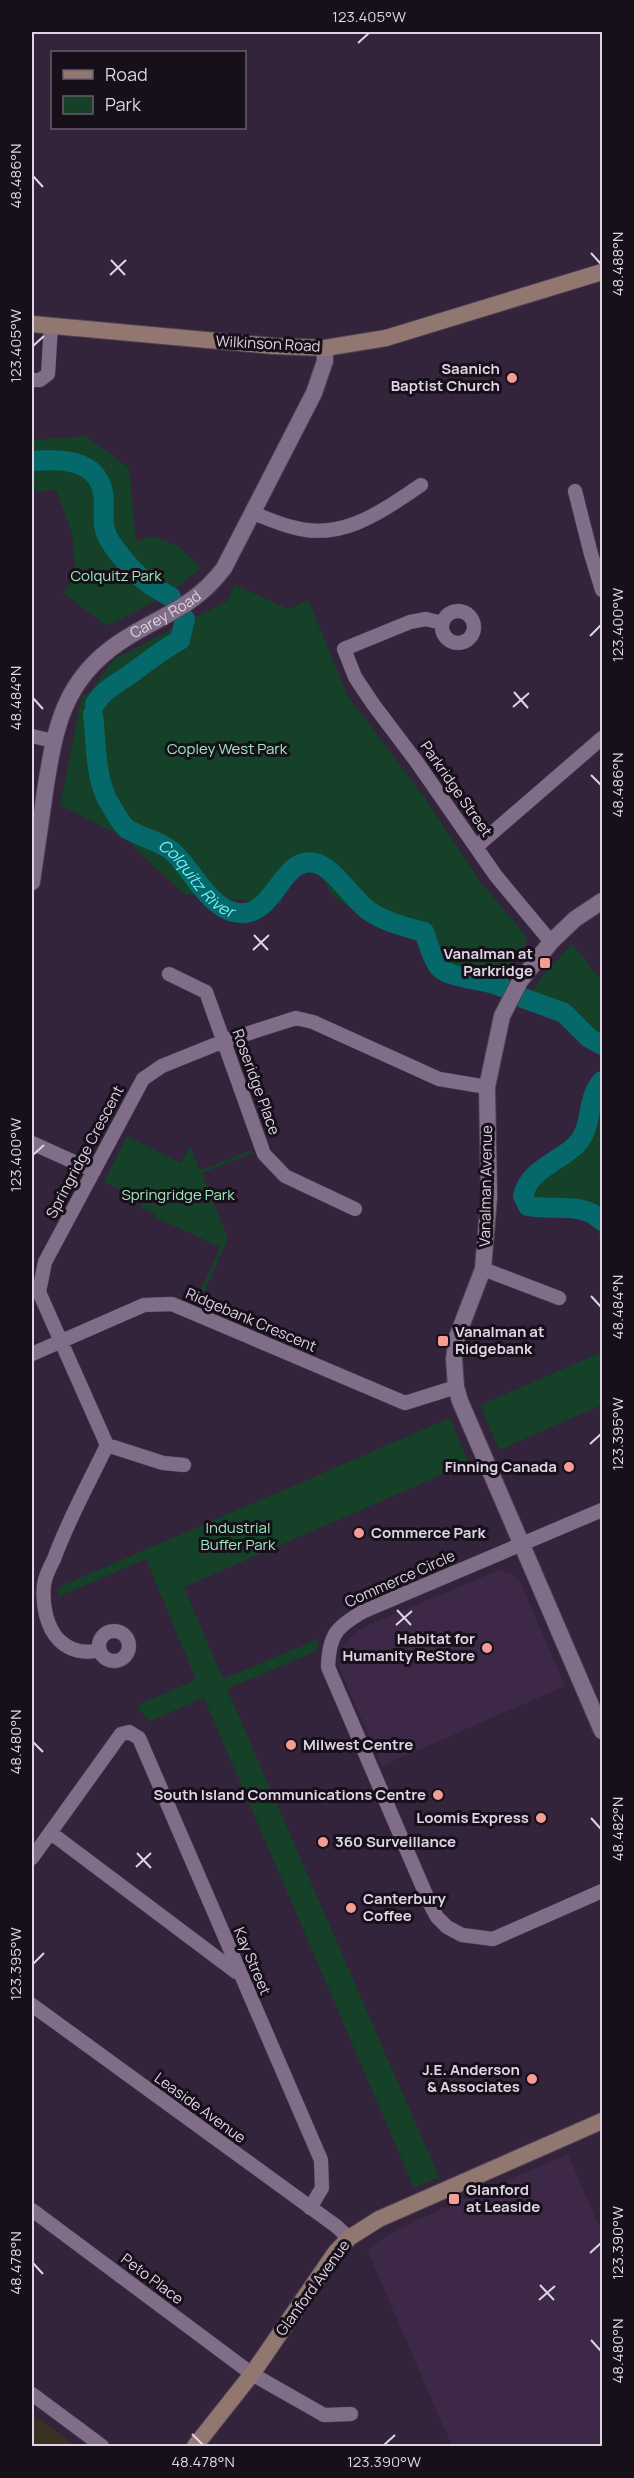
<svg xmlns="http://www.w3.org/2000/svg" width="634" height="2478" font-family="Manrope,sans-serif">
  <rect width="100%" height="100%" fill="#33233b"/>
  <path fill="#3d2947" d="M499,1570l16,5 5,6 45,105 -183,80 -41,-94 -2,-11 5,-17 16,-15z
    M568,2154l30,70 4,-1v223h-150l-85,-196 19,-14 33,-17z"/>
  <path fill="#3a3121" d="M32,2414l44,32h-44z"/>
  <path fill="#144128" d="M86,436l43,32 7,74 15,-6 27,10 23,21c-27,27 -60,42 -94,59l-44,-33 13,-18 -4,-43 -16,-42 -24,2v-52z
    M235,585l54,24 19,-9 40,96 77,102 57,86 44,52v8l-26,37 -24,-13h-30c-12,-10 -9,-27 -19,-37 -10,-3 -18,-2 -28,-2 -18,-2 -47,-19 -62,-30 -11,-7 -13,-30 -31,-31 -9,-1 -19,13 -25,19l1,17 -98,-10 -52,-48 1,-4 -73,-37 22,-109 6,-2 26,-35 113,-58z
    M572,944l30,37v72c-17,-10 -17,-22 -28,-30 -10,-7 -36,-13 -49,-18l16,-28z
    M602,1089v161l-6,-27c-18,-11 -57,-6 -64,-26l2,-5 -4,-6 14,-15 25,-15 18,-19 9,-24 -2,-8 2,-7z
    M127,1136l54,27 9,-17 10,24 52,-20 2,3 -52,20 26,65 -27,62 -4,-2 23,-51 -66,-30 1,-3 -15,-7 3,-7 -39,-18z
    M602,1352v53l-103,45 -19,-45z
    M450,1418l19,45 -285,124 39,92 95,-40 -1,12 -90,38 212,488 -25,11 -210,-490 -54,23 -14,-15 60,-26 -50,-121 -88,38 1,-10z"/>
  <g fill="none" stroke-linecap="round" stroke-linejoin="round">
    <g stroke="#05696c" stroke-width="20">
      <path d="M32,461c27,-2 65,-3 71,32 2,12 -1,25 2,37 3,13 28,42 39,50 8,7 18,12 27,17"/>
      <path d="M95,704c9,-15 23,-21 37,-31 16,-12 30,-23 48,-33l5,-21"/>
      <path id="s1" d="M93,714c3,27 2,60 14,85 4,7 14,25 20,30 15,9 31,11 45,22 21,18 39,65 73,62 31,-3 38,-57 70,-50 19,4 38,37 54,48 16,11 36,16 55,21 4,11 8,26 15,35 10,12 47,12 63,20"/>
      <path d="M523,998l41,15 25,25 13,7"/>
      <path d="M602,1081c-17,19 -8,46 -26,64 -17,17 -47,24 -53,51l5,10c25,5 54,-5 74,15"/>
    </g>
    <defs>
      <path id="minor" d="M32,380h8l8,-6 3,-49
        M575,491l16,63 11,36
        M253,513c13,5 26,11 39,14 50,15 90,-16 129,-42
        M442 627a16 16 0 1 1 32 0a16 16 0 1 1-32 0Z
        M442,623l-16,-4 -16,3 -66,27 11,28 18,27 43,57 80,115 55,66
        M32,736l21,5
        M476,847l126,-109
        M169,974l37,18 58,162 21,22 70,33
        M32,1143l62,28
        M483,1269l76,29
        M32,1354l112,-49 28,-1 233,99 51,-16
        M107,1445l-68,-153 6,-30 98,-183 19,-13 62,-25 72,-23 17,4 126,57 48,8
        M107,1445l56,18 21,2
        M602,1510l-238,101c-28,16 -35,24 -36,56l102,237 7,13 10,10 15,8 31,4 109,-48
        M99 1646a15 15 0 1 1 30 0a15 15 0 1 1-30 0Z
        M99,1650c-14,4 -28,1 -39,-9 -14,-13 -18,-38 -16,-56 1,-9 6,-18 10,-26 14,-39 35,-76 53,-114
        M51,1833l185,139
        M32,1858l89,-124 8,-2 10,6 182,422 1,28 -12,20
        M32,2005l304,221 13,12
        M32,2210l220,164 72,41 27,-1
        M32,2394l70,52"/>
      <g id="tertiary">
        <path id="s2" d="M32,882c4,-30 9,-60 13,-91 10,-63 18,-111 75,-149 40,-27 73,-33 104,-74l90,-175 11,-32v-13"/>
        <path d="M602,901l-27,18 -24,23 -31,39 -18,35 -15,71 2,110 -6,72 -26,68 -3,22 2,28 4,14 142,330"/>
      </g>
      <path id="secondary" d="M32,324l241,22 52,2 61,-10 216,-66
        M195,2446l57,-72 83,-121 14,-15 30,-19 223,-98"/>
    </defs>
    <use href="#minor" stroke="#4e4054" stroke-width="15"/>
    <use href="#tertiary" stroke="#4e4054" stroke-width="18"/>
    <use href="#secondary" stroke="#4e4054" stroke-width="18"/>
    <use href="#minor" stroke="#806e89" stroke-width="14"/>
    <use href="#tertiary" stroke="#806e89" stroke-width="16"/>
    <use href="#secondary" stroke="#91776f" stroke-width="16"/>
  </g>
  <path fill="none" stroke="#ded4e4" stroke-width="2" d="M358,43l11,-10M33,176l10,11M591,253l10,11M111,260l14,15M110,275l16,-15M33,346l11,-10M590,636l11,-11M514,692l14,16M33,698l10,11M513,707l16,-14M591,775l10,10M254,935l14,15M253,950l16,-15M33,1155l11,-10M591,1296l10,11M590,1444l11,-10M397,1610l14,15M396,1625l16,-14M33,1742l10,10M591,1818l10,11M137,1853l14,15M136,1867l15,-14M33,1964l11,-11M590,2253l11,-10M33,2263l10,11M540,2285l14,15M539,2300l16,-14M591,2340l10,11M192,2434l11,11M384,2445l11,-10"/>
  <g fill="#f59c94" stroke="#17101b" stroke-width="2">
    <circle cx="512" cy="378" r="6"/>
    <rect x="539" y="957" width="12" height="12" rx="3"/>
    <rect x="437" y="1335" width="12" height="12" rx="3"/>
    <circle cx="569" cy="1467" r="6"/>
    <circle cx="359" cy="1533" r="6"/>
    <circle cx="487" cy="1648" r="6"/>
    <circle cx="291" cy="1745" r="6"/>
    <circle cx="438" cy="1795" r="6"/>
    <circle cx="541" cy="1818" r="6"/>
    <circle cx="323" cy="1842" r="6"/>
    <circle cx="351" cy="1908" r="6"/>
    <circle cx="532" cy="2079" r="6"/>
    <rect x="448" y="2193" width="12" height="12" rx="3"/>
  </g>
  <g text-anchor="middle" stroke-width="6" stroke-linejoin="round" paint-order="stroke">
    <g font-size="15" fill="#ded4e4" stroke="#17101b">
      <text transform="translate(268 344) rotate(3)" y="5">Wilkinson Road</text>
      <text dy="5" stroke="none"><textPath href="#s2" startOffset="318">Carey Road</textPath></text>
      <text transform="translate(456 789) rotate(55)" y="5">Parkridge Street</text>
      <text transform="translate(256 1082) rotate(70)" y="5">Roseridge Place</text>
      <text transform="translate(85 1152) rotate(-62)" y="5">Springridge Crescent</text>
      <text transform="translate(486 1186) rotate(-89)" y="5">Vanalman Avenue</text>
      <text transform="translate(251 1320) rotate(23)" y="5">Ridgebank Crescent</text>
      <text transform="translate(400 1579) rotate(-24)" y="5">Commerce Circle</text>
      <text transform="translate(252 1961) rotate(67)" y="5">Kay Street</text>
      <text transform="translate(200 2108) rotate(36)" y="5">Leaside Avenue</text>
      <text transform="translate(152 2279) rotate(37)" y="5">Peto Place</text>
      <text transform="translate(313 2288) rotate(-54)" y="5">Glanford Avenue</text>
    </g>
    <g font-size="15" font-weight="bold" fill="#ded4e4" stroke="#17101b" text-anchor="end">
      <text x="500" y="374">Saanich<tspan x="500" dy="17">Baptist Church</tspan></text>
      <text x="533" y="959">Vanalman at<tspan x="533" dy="17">Parkridge</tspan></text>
      <text x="455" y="1337" text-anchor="start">Vanalman at<tspan x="455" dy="17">Ridgebank</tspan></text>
      <text x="557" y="1472">Finning Canada</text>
      <text x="371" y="1538" text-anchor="start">Commerce Park</text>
      <text x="475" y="1644">Habitat for<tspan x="475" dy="17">Humanity ReStore</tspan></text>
      <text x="303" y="1750" text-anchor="start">Milwest Centre</text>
      <text x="426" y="1800">South Island Communications Centre</text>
      <text x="529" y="1823">Loomis Express</text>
      <text x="335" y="1847" text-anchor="start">360 Surveillance</text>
      <text x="363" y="1904" text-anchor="start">Canterbury<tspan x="363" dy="17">Coffee</tspan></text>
      <text x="520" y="2075">J.E. Anderson<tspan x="520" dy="17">&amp; Associates</tspan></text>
      <text x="466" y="2195" text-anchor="start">Glanford<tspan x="466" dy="17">at Leaside</tspan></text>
    </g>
    <g font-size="15" fill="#98ebb6" stroke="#17101b">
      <text x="116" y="581">Colquitz Park</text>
      <text x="227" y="754">Copley West Park</text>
      <text x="178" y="1200">Springridge Park</text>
      <text x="238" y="1533">Industrial<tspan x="238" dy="17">Buffer Park</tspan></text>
    </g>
    <g font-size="16" font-style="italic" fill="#77f0f5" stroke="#17101b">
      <text dy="6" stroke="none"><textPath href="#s1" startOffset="210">Colquitz River</textPath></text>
    </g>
  </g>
  <rect width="634" height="2478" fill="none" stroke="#17101b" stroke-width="66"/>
  <rect x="51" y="51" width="195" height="78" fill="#17101b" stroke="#675e6b" stroke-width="1.5"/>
  <rect x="63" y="70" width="30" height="9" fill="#91776f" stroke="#675e6b" stroke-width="1.5"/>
  <text x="105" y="81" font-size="18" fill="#ded4e4">Road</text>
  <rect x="63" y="96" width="30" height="18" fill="#144128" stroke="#675e6b" stroke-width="1.5"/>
  <text x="105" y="111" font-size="18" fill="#ded4e4">Park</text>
  <rect x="33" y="33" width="568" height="2412" fill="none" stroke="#ded4e4" stroke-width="2"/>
  <g font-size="15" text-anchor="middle" fill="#ded4e4">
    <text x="369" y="22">123.405°W</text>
    <text transform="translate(16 176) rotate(-90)" y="5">48.486°N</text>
    <text transform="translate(618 264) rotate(-90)" y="5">48.488°N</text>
    <text transform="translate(16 346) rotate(-90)" y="5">123.405°W</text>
    <text transform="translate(618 625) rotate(-90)" y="5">123.400°W</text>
    <text transform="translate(16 698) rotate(-90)" y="5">48.484°N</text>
    <text transform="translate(618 785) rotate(-90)" y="5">48.486°N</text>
    <text transform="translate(16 1155) rotate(-90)" y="5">123.400°W</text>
    <text transform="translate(618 1307) rotate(-90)" y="5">48.484°N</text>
    <text transform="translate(618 1434) rotate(-90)" y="5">123.395°W</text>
    <text transform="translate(16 1742) rotate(-90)" y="5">48.480°N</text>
    <text transform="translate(618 1829) rotate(-90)" y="5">48.482°N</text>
    <text transform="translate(16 1964) rotate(-90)" y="5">123.395°W</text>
    <text transform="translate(618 2243) rotate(-90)" y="5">123.390°W</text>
    <text transform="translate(16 2263) rotate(-90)" y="5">48.478°N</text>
    <text transform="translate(618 2351) rotate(-90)" y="5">48.480°N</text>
    <text x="203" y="2467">48.478°N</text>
    <text x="384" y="2467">123.390°W</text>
  </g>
</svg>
